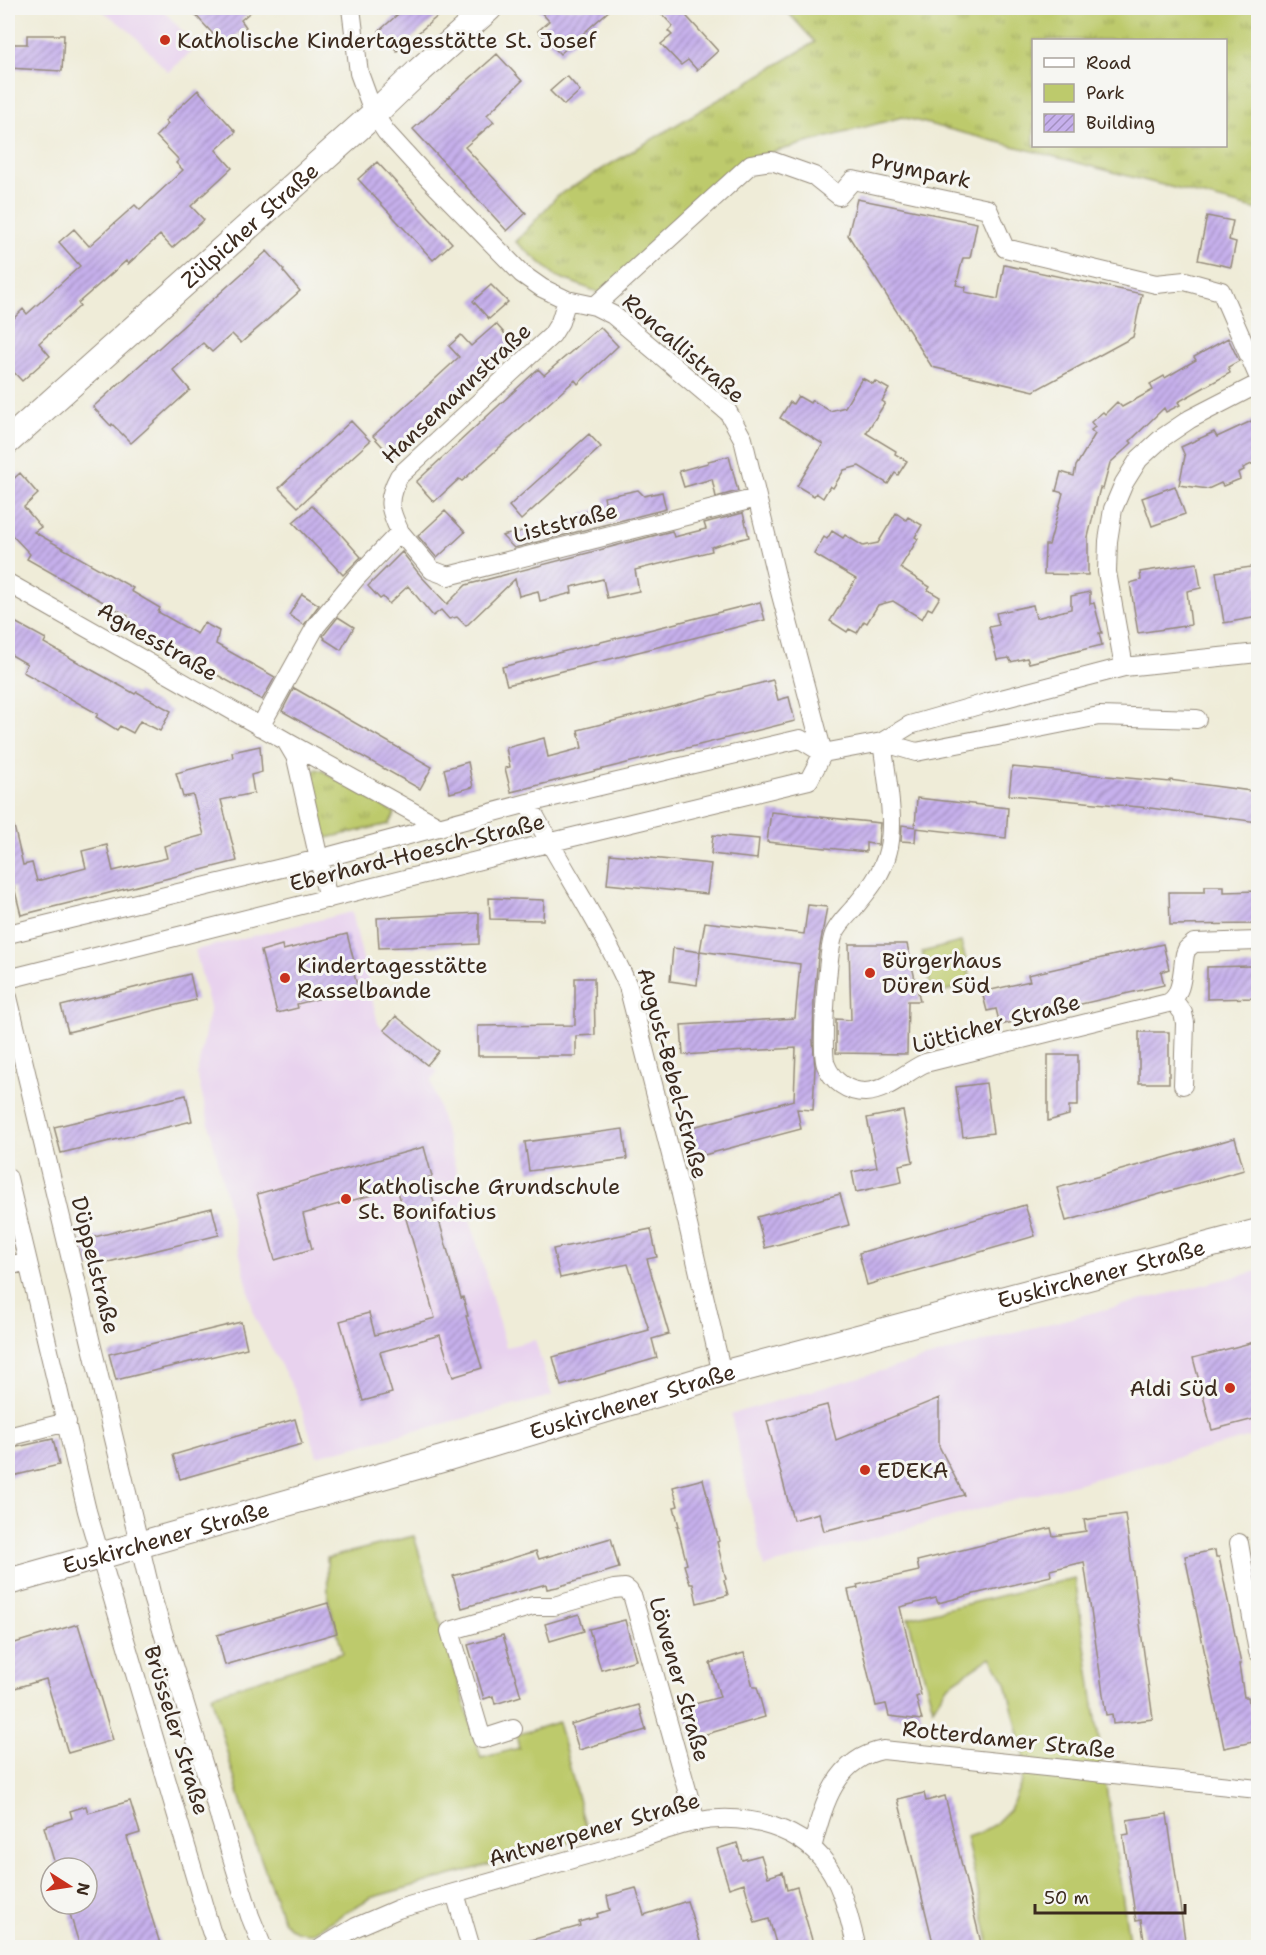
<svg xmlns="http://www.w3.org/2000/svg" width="1266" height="1955" font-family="'Shantell Sans',sans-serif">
  <defs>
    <pattern id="grass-tufts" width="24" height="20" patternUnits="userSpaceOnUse" patternTransform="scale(1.5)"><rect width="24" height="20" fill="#bdca6c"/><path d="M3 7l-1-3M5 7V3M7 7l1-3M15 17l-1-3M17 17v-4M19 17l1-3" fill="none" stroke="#9ba458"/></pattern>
    <pattern id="building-hatch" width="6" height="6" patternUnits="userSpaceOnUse" patternTransform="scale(1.5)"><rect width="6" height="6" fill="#c6b0ec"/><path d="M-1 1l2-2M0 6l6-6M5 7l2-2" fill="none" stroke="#a28fbf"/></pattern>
  </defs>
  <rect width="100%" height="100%" fill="#f6f6f2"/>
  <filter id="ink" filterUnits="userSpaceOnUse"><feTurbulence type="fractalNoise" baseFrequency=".0167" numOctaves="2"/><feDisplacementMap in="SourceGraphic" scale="12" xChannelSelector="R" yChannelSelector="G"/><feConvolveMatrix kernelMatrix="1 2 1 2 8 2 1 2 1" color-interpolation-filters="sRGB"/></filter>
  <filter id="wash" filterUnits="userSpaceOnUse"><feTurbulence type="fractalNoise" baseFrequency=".008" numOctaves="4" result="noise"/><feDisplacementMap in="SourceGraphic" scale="24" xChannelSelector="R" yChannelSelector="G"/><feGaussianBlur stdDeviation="1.35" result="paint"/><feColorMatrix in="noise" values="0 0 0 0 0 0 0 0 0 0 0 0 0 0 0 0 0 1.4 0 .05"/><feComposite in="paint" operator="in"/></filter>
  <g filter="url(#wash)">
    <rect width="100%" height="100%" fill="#efecd8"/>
    <path fill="#e8d2ee" d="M99,8h62l36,39 -29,25 -36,-39z
      M352,912l26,112 60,48 -7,9 75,266 29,-7 17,56 -235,60 -20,-61 -42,-77 -58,-244 13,-67 -15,-57z
      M1258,1271v164l-494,132 -33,-153 293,-84z"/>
    <path fill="url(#grass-tufts)" stroke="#7c7a45" stroke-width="1.5" fill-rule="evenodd" d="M784,8h474v202l-356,-93 -151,41 -146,137 -49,-19 -40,-34 41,-46 258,-154zM1034,40h192v106h-192z
      M317,769l6,2 72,42 -6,11 -62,14 -6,-7 -13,-52 2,-5z"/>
    <path fill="#bdca6c" stroke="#7c7a45" stroke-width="1.5" d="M961,942l11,42 -39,10 -11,-42z
      M414,1536l67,222 38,-10 -3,-13 42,-13 30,115 -218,61 -58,35c-13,0 -21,-2 -29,-13l-40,-111 -32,-114 132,-42 -15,-54 -1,-41z
      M1075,1578l55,369h-140l-24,-110 13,-4 16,-9 15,-15 12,-28 2,-27 -18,-71 -15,-26 -44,29 -14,22 -25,-90z"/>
    <g id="blocks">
      <path fill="url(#building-hatch)" d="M189,8h66l-14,12 5,7 -22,19z
        M405,8h42l-50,43 -18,-20z
        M537,8h75l-52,46 -22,-23 11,-10z
        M656,8h23l39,43 -21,19 -9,-10 -7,5 -20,-21 11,-9 -4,-4 5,-5z
        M27,35h37l-2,36 -54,-3v-24h19z
        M497,54l25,27 -35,34 7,7 -29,25 61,66 -19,18 -94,-102z
        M567,76l13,15 -16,14 -14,-14z
        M198,90l38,42 -20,18 16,18 -41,38 13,14 -32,28 -12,-13 -32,29 -2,-3 -48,42 2,3 -41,37 11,13 -28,25 -14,-15v-42l15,-15 4,5 53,-48 -21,-24 15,-13 15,17 46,-41 5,5 43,-40 -7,-7 3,-3 -23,-24 12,-12 -3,-3z
        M377,162l75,81 -19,17 -75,-81z
        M857,199l120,24 -7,35h-7l-7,27 10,2 -1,5 33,7 6,-34 138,29 -9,43 -99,54 -102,-24 -84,-132z
        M1207,216l26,5 -4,19 7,2 -5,25 -33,-7z
        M267,251l17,19 -1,1 17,20 -59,52 -9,-9 -20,18 -9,-9 -30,27 17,20 -59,53 -19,-19 -1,2 -18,-19z
        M491,285l17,17 -19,17 -16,-18z
        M496,324l18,20 -122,113 -19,-21 86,-79 -10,-11 12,-11 10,11z
        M600,327l18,19 -40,38 -3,-4 -113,101 -3,-2 -25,23 -18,-20 122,-113 6,6z
        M1228,338l11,23 -11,6 2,6 -52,29 2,3 -14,7 -2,-4 -34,33 2,2 -22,20 -7,26 -3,-1 -12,49v38l-44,-1 1,-29h4l14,-52 -7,-2 5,-19 13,4 2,-10 19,-32 -4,-4 4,-3 -4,-5 12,-10 2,2 12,-12 5,5 31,-17 -3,-6 14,-8 1,2 31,-18 -2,-3z
        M862,378l11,6 2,-3 14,8 -7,12 3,2 -19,30 30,18 -1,3 12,7 -9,14 -3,-2 -7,11 -29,-18 -15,4 -11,18 -3,-2 -7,12 -7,-5 -2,3 -17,-10 26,-42 -43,-26 10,-16 3,2 5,-8 12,7 2,-3 18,11 15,-4z
        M1258,418v43l-15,7 1,2 -6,3 2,6 -17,7 -2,-3 -13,6 -29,-4 6,-29 -4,-9 33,-15 3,5z
        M351,421l19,20 -72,66 -19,-19z
        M589,434l12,13 -80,73 -12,-14z
        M729,456l9,35 -22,6 -4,-18 -28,8 -5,-16 29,-8v-2z
        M20,473l18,21 -14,13 17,20 -7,5 99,56 -2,3 29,17 -2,4 39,22 7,-11 15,8 -3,13 59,33 -13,23 -138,-77 4,-7 -101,-57 3,-5 -22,-23v-47z
        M1175,486l10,28 -33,12 -10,-28z
        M638,490l6,6 18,-4 4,17 -152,39 -12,-12 81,-20 -1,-3 24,-6 -2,-10z
        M312,506l25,24 24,27 -18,18 -50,-53z
        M445,511l20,21 -28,26 -19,-22z
        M743,513l6,24 -38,10 1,4 -77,19 4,21 -32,7 -4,-19 -32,8 1,6 -32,8 -2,-10 -19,5 -4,-17 -49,47 -9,-9 -8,2 -8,-9 -8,6 -25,-30 -19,18 -6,-7 -3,2 -12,-13 34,-34 18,23 27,29 19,-19 206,-54 2,6 32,-8 -2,-6z
        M896,513l10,7 2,-3 14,8 -7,12 3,2 -18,29 30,19 -2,3 12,7 -8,13 -4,-2 -6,11 -29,-18 -15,4 -11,18 -3,-2 -7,12 -8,-4 -2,3 -17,-11 26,-42 -42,-25 10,-17 3,2 5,-8 11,7 2,-3 18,11 15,-3z
        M1197,563l4,25 -14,3 4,34 -53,8 -8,-50 11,-3 -1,-8z
        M1258,566v51l-34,6 -8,-51z
        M1090,592v12l4,-1 8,30h-3l3,12 -73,18 -2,-5 -16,4 -2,-4 -12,2 -8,-33 10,-2 -3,-12 37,-8 3,13 35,-9v-13z
        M302,594l17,11 -15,20 -15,-10z
        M760,602l5,18 -258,65 -5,-18z
        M338,617l16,10 -13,23 -17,-11 1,-1 -2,-2z
        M13,621l33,18 -2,4 39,22 52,29 2,-2 34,19 -11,20 -20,-10 -7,12 -13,-7 -3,4 -21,-13 2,-3 -75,-42 4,-8 -19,-11v-22z
        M773,680l5,20 11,-3 6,24 -284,71 -6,-24 5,-1 -4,-19 38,-10 4,19 34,-9 -4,-18z
        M294,688l138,79 -12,22 -138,-78z
        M260,746l2,26 -11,3 3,18 -33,7 16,61 -216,54 -7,-28 -6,1v-61l6,-1 9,39 9,-2 5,18 49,-13 -4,-17 25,-6 6,26 54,-13 -3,-12 40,-11 -11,-40 -10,2 -7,-24 57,-15 -1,-6z
        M468,762l5,25 -23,6 -6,-24z
        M1012,767l158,15v-2l88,12v30l-108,-14 -141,-13z
        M917,798l91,10 -2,30 -90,-10 -1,14 -14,-1 1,-16 13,2z
        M771,812l109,11 -2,22 -12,-2v9l-99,-10z
        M713,835l46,4 -2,20 -46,-5z
        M610,854l101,10 -4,30 -100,-10z
        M1205,886h19v6l34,-1v33l-88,1 -1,-33h36z
        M489,898l55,2 -1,20 -53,-1z
        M808,905l19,2 -9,50 -4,42 -1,42 2,26 -2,43 -16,-1 4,20 -97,26 -1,-3 -12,3 -6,-26 109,-29 2,-52 -113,7 -2,-30 114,-7 5,-54 -100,-13 5,-29 99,12z
        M479,913v31l-100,4 -2,-30z
        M347,934l9,35 -3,1 5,19 -61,15 1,4 -21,5 -16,-62 21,-6 1,5z
        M849,944h58l13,57h-12l-1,53 -71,-1v-34l15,1z
        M1163,944l6,25 -8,3 3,13 -122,28 1,2 -43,10 -4,-16 -9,2 -5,-19 48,-11 -2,-6z
        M673,948l27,4 -3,33 -27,-4z
        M1250,966h8v32l-51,1v-32z
        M190,974l6,26 -128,32 -7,-26z
        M575,978h19l1,57 -19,1v20h-98v-30l97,-1z
        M396,1016l43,35 -12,14 -43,-35z
        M1139,1032h30v51h-30z
        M1048,1055h30v51h-9v9l-21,6z
        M986,1083l7,50 -30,4 -7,-50z
        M186,1095l6,26 -131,32 -7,-26z
        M903,1111l10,51 -14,3 3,17 -46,10 -4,-20 25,-5 -10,-49z
        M623,1129l4,30 -98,12 -4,-29z
        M1235,1138l9,32 -178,51 -9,-33z
        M424,1147l8,29 -5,2 34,120 2,-1 5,19h-2l16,52 -29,9 -13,-42 -60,17 12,41 -29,8 -23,-80 29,-8 6,22 60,-17 -38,-130 -94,26 9,35 -37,11 -18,-66z
        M840,1194l9,31 -84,23 -8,-31z
        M1025,1205l10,31 -168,49 -8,-32z
        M212,1208l7,27 -131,32 -6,-27z
        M651,1229l6,28 -10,2 22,75 -17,5 5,19 -96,28 -8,-29 96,-27 -21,-66 -68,14 -7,-29z
        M241,1322l6,26 -131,32 -7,-26z
        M1258,1341v77l-46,12 -19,-72z
        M939,1398v48l25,49 -140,36 -5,-18 -26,7 -26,-99 60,-16 9,35z
        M295,1419l7,25 -122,35 -7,-24z
        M53,1439l6,26 -51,12v-28z
        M703,1479l16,62 -2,1 9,37 -2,1 4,15 -31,8 -4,-19h-3l-6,-19 3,-1 -10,-38h2l-5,-19 4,-1 -5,-19z
        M1125,1514l28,205 -40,5 -1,-10 -6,1 -22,-153 -34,8 1,6 -77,18 -36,9 -2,-5 -36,9 21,88 -5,2 6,23 -33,-4 -3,-12 -10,2 -28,-116 10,-2 -1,-3 62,-14 -2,-10 134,-33 2,8 33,-5 -2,-11z
        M611,1538l8,30 -62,19 -10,2 -1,-5 -84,24 -9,-32 83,-25 3,8z
        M1215,1550l1,7h3l22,107h-2l5,33h4l7,37h-3l1,8 -29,6 -39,-192z
        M328,1603l9,30 -112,32 -8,-30z
        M579,1614l5,17 -34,10 -5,-17z
        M625,1620l11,40 -35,10 -12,-41z
        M78,1624l35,116 -45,13 -22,-74 -38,11v-45z
        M503,1635l18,61 -26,8 -2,-8 -9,3 -16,-54z
        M744,1653l9,34h4l8,30 -72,21 -9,-31 36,-10 -10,-34z
        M639,1705l7,25 -67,20 -8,-26z
        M924,1793l2,8 19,-5 37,151h-48l-36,-148z
        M130,1801l10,32 -13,4 34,110h-81l-13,-43h20v-36h-31l-12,-41 28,-9 -2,-7 16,-5 2,7z
        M1167,1814l19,133h-41l-4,-27 -5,1 -13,-86 6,-1 -2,-14z
        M737,1843l5,17 19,-5 7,22 15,-5 4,18 10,-3 17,60h-37l-8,-28 -14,4 -11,-40 -15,5 -12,-39z
        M636,1888l8,27 43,-14 15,46h-181v-4l59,-17 -1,-4 19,-5 -1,-3 13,-4 -3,-14z"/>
    </g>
  </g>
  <g filter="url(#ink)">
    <use href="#blocks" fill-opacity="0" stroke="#958b7b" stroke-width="1.5"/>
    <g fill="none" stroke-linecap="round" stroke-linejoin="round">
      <defs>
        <path id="street" d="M351,8l8,65 15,41 12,18 41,45 95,97 20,14 25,12 28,6 18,9 115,97 15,27 35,145 45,169
          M595,306l156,-142 21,-3 42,15 25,20 14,-16 135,29 17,39 151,36 29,-3 36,10 37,85
          M400,532l32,38 16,6 309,-78
          M8,583l278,158 10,17 32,141
          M1124,667l-17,-95 1,-31 5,-32 11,-26 15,-24 23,-21 28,-19 68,-35
          M260,727l56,-101 40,-48 44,-46c-11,-23 -14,-32 -1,-56l153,-141 8,-13 7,-22
          M287,742l153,85
          M882,742c4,32 14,79 6,109 -5,22 -20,40 -35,58 -7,8 -14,14 -19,25 -6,15 -14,117 -8,131 6,16 22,27 39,27 23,-1 40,-20 60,-29l243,-60c15,-7 14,-34 17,-49l2,-5 7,-6 64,-2
          M882,742l34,10 183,-36 98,3
          M528,803c32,62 72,119 100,183l52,204 42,184
          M8,934l311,-75 209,-56 272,-64 23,14 59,-11 28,-17 76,-22 138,-36 134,-14
          M8,979l540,-136 261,-63 14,-27
          M8,997l144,600 98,319 13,32
          M1174,1001l9,12 2,10 -2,62
          M8,1178l79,333 124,420 8,17
          M8,1266l19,-5
          M8,1437l59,-15
          M1239,1543l19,109
          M513,1729l-31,10 -32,-108 83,-25h21l60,-17 11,-1 4,3 4,7 63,224
          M812,1848c11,-41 22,-89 71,-98l375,39
          M455,1893l16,55
          M321,1948l35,-21 42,-18 230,-66c22,-8 43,-16 66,-21 49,-10 112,4 138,51 13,22 18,50 25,75"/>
        <g id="secondary">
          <path id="s1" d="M8,441l366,-327 45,-43 70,-63"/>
          <path id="s2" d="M8,1582l434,-123 280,-85 536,-142"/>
        </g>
      </defs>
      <use href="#street" stroke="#958b7b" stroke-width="20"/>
      <use href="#secondary" stroke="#958b7b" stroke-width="28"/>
      <use href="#street" stroke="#fff" stroke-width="18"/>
      <use href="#secondary" stroke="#fff" stroke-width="26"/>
    </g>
  </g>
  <g fill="#c8321e" stroke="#f6f6f2" stroke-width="2">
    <circle cx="165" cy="40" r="6"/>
    <circle cx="870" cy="973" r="6"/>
    <circle cx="285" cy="978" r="6"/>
    <circle cx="346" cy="1199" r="6"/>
    <circle cx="1230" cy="1388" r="6"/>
    <circle cx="865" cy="1470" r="6"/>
  </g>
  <g text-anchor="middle" stroke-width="6" stroke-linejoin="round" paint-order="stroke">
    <g font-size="22" fill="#3b2a1e" stroke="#f6f6f2" text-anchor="start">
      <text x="177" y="48">Katholische Kindertagesstätte St. Josef</text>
      <text x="882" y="968">Bürgerhaus<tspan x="882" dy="25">Düren Süd</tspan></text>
      <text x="297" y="973">Kindertagesstätte<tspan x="297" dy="25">Rasselbande</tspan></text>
      <text x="358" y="1194">Katholische Grundschule<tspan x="358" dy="25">St. Bonifatius</tspan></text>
      <text x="1218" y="1396" text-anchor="end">Aldi Süd</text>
      <text x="877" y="1478">EDEKA</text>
    </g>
    <g font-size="22" fill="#3b2a1e" stroke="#f6f6f2">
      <text transform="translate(921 170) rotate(12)" y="8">Prympark</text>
      <text dy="8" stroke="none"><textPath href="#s1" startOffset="324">Zülpicher Straße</textPath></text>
      <text transform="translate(684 348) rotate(41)" y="8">Roncallistraße</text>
      <text transform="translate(456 393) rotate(-43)" y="8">Hansemannstraße</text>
      <text transform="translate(565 522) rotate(-14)" y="8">Liststraße</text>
      <text transform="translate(158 641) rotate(30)" y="8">Agnesstraße</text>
      <text transform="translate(417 852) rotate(-14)" y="8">Eberhard-Hoesch-Straße</text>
      <text transform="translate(996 1023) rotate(-15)" y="8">Lütticher Straße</text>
      <text transform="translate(673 1073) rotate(75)" y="8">August-Bebel-Straße</text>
      <text transform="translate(96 1265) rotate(76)" y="8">Düppelstraße</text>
      <text dy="8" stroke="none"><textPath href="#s2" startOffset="1136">Euskirchener Straße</textPath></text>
      <text dy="8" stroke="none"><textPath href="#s2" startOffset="650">Euskirchener Straße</textPath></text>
      <text dy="8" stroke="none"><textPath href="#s2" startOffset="164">Euskirchener Straße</textPath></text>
      <text transform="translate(680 1679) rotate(74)" y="8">Löwener Straße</text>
      <text transform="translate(177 1730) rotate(73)" y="8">Brüsseler Straße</text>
      <text transform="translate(1009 1739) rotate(6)" y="8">Rotterdamer Straße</text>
      <text transform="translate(594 1829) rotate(-16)" y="8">Antwerpener Straße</text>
    </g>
  </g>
  <rect width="1266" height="1955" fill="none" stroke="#f6f6f2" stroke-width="30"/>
  <rect x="1032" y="39" width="195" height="108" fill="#f6f6f2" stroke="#aba49d" stroke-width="1.5"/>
  <rect x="1044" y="58" width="30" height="9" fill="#ffffff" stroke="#aba49d" stroke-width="1.5"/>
  <text x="1086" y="69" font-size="18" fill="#3b2a1e">Road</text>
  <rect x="1044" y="84" width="30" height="18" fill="#bdca6c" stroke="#aba49d" stroke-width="1.5"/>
  <text x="1086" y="99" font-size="18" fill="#3b2a1e">Park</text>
  <rect x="1044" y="114" width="30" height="18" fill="url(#building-hatch)" stroke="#aba49d" stroke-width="1.5"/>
  <text x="1086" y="129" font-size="18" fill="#3b2a1e">Building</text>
  <g transform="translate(69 1886) rotate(102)"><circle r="28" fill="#f6f6f2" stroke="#aba49d" stroke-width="1.5"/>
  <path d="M0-4.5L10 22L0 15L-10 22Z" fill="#c8321e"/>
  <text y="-9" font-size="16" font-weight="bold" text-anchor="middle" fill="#3b2a1e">N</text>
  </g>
  <path d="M1035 1904v9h150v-9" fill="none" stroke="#3b2a1e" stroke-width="3"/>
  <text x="1044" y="1904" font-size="18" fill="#3b2a1e" stroke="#f6f6f2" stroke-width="4.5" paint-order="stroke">50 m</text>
</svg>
